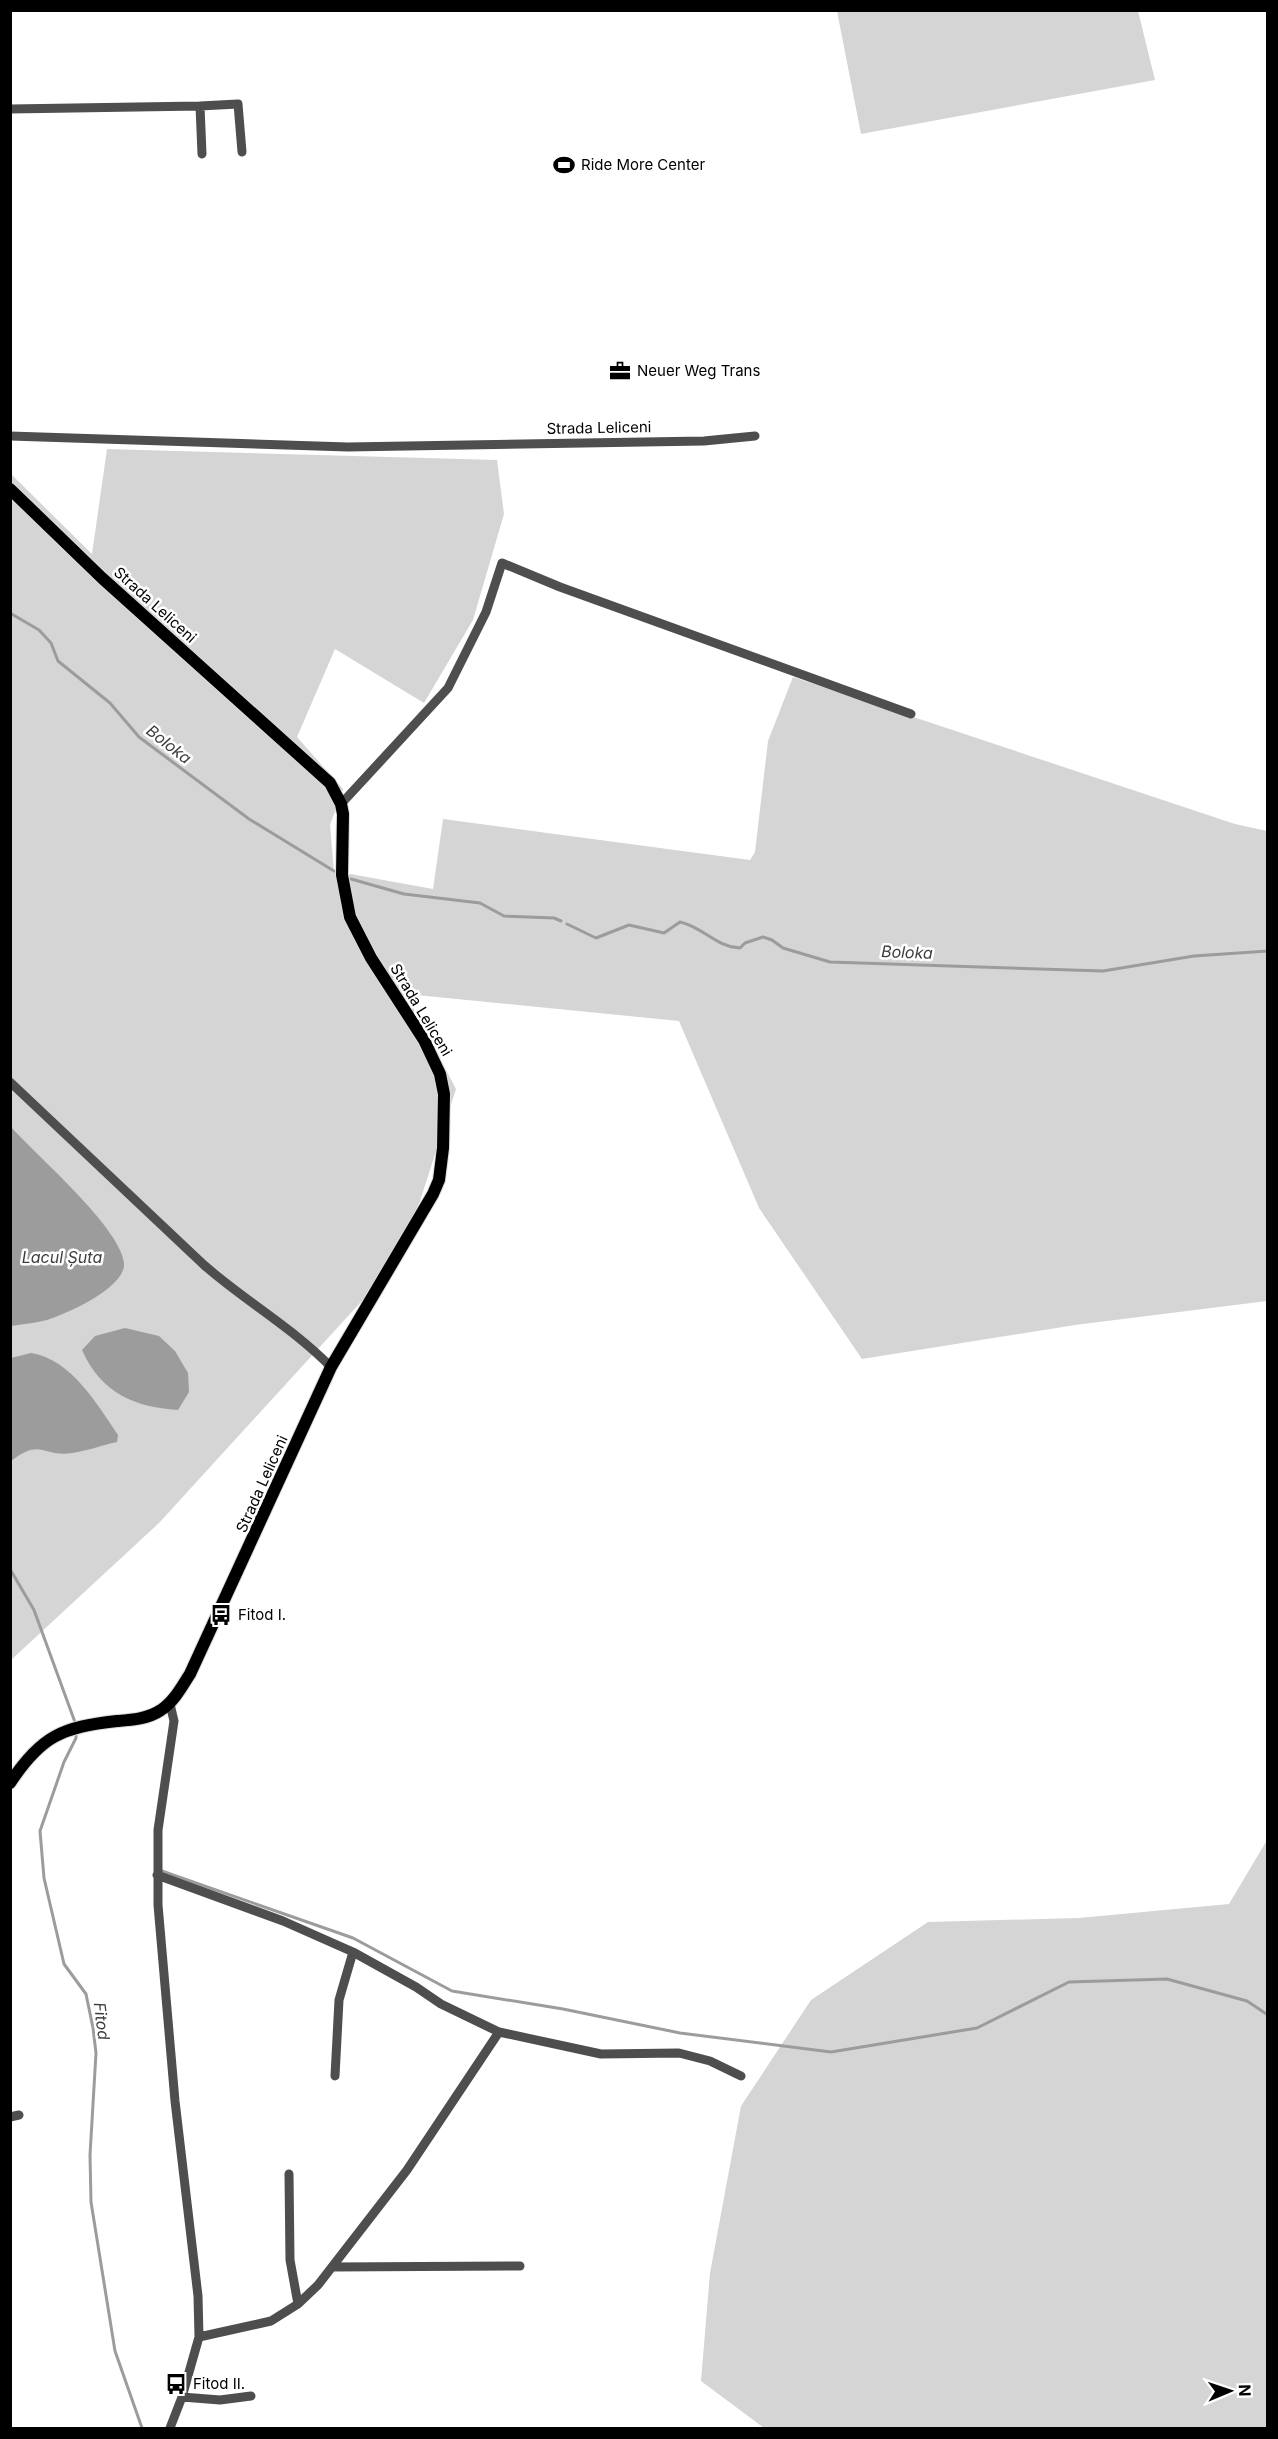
<svg xmlns="http://www.w3.org/2000/svg" width="1278" height="2439" font-family="Inter,sans-serif">
  <rect width="100%" height="100%" fill="#fff"/>
  <path fill="#d5d5d5" d="M837,11h301l17,69 -294,54z
    M107,449l390,11 7,54 -31,106 -49,83 -89,-54 -38,88 46,52 -13,36 4,46 99,18 10,-70 307,41 5,-8 13,-111 25,-64 442,147 32,7v470l-192,24 -213,34 -103,-151 -80,-187 -273,-27 50,95 -54,168 -243,266 -148,137v-1186l81,80z
    M1267,1840v588h-503l-63,-47 9,-108 31,-167 70,-106 117,-78 151,-4 150,-14z"/>
  <path fill="#9c9c9c" d="M11,1127c25,28 110,101 113,136 2,25 -58,51 -77,57 -12,3 -25,4 -36,6z
    M125,1328l34,8 16,15 13,22 1,19 -11,18c-44,-3 -77,-17 -96,-60l13,-14z
    M31,1353c40,6 66,51 87,82l-1,7c-15,3 -30,9 -45,11 -29,5 -30,-16 -61,8v-103z"/>
  <g fill="none" stroke-linecap="round" stroke-linejoin="round">
    <path stroke="#9c9c9c" stroke-width="3" d="M10,613l29,17 12,13 7,18 52,42 29,34 110,82 85,52
      M351,879l53,15 76,9 24,13 50,2 7,3
      M567,924l29,14 33,-13 35,8 16,-11c23,5 36,25 60,26l5,-5 18,-6 9,3 11,8 47,14 273,9 91,-15 74,-5
      M10,1569l24,41 42,115
      M76,1732v6l-12,24 -24,69 4,47 20,86 22,30 7,34 3,25 -6,102 1,47 24,149 27,77
      M159,1870l194,68 99,53 111,18 117,24 151,19 146,-24 92,-46 98,-3 80,22 21,14"/>
    <defs>
      <path id="major" d="M10,489l92,89 228,205 11,21 2,10 -1,61 8,42 21,41 53,82 16,34 4,20 -1,54 -4,32 -6,14 -102,173 -141,307c-8,12 -16,28 -29,36 -13,9 -30,10 -44,11 -55,6 -76,15 -107,62"/>
    </defs>
    <use href="#major" stroke="#dbdbdb" stroke-width="14"/>
    <path stroke="#4e4e4e" stroke-width="9" d="M200,106l38,-2 4,48
      M10,109l190,-3 2,48
      M10,436l338,11 356,-6 51,-5
      M341,804l107,-116 38,-76 16,-49 58,24 351,127
      M10,1082l194,183c41,36 89,63 127,102
      M170,1704l4,17 -16,109v75l17,196 23,195 1,41 -17,60 -12,31
      M157,1875l126,46 70,31 63,35 25,17 58,28 102,22 78,-1 31,8 31,15
      M335,2076l4,-76 14,-48
      M10,2117l9,-2
      M289,2174l1,86 8,44
      M333,2267l187,-1
      M199,2337l72,-16 27,-17 20,-19 89,-115 92,-138
      M182,2397l38,3 31,-4"/>
    <use href="#major" stroke="#000" stroke-width="12"/>
  </g>
  <defs>
    <symbol id="stadium-bare" viewBox="-9 -9 18 18"><path d="M0-5a6.5 5 0 1 0 0 10a6.5 5 0 1 0 0-10ZM-3.5-1.8h7v3.6h-7Z" fill="#000" stroke="#fff" stroke-width="2.5" paint-order="stroke"/></symbol>
    <symbol id="office-bare" viewBox="-9 -9 18 18"><path d="M-6-3h4V-5.5h4V-3h4V5H-6ZM-1-4.5V-3h2v-1.5ZM-6 0V1H6V0Z" fill="#000" stroke="#fff" stroke-width="2.5" paint-order="stroke"/></symbol>
    <symbol id="bus-bare" viewBox="-9 -9 18 18"><path d="M-5-6H5V4H4V6H2V4H-2V6H-4V4H-5ZM-3.5-4V0h7V-4ZM-3.5 1.2v1.5H-2V1.2ZM2 1.2v1.5H3.5V1.2Z" fill="#000" stroke="#fff" stroke-width="2.5" paint-order="stroke"/></symbol>
  </defs>
  <g fill-rule="evenodd">
    <use href="#stadium-bare" x="549" y="150" width="30" height="30"/>
    <use href="#office-bare" x="605" y="356" width="30" height="30"/>
    <use href="#bus-bare" x="206" y="1600" width="30" height="30"/>
    <use href="#bus-bare" x="161" y="2369" width="30" height="30"/>
  </g>
  <g text-anchor="middle" stroke-width="5" stroke-linejoin="round" paint-order="stroke">
    <g font-size="15" fill="#000" stroke="#fff" text-anchor="start">
      <text x="581" y="170">Ride More Center</text>
      <text x="637" y="376">Neuer Weg Trans</text>
      <text x="238" y="1620">Fitod I.</text>
      <text x="193" y="2389">Fitod II.</text>
    </g>
    <g font-size="15" fill="#000" stroke="#fff">
      <text transform="translate(599 428) rotate(-1)" y="5">Strada Leliceni</text>
      <text transform="translate(155 605) rotate(42)" y="5">Strada Leliceni</text>
      <text transform="translate(421 1010) rotate(59)" y="5">Strada Leliceni</text>
      <text transform="translate(262 1484) rotate(-66)" y="5">Strada Leliceni</text>
    </g>
    <g font-size="16" font-style="italic" fill="#3d3d3d" stroke="#fff">
      <text transform="translate(169 744) rotate(38)" y="6">Boloka</text>
      <text transform="translate(907 952) rotate(2)" y="6">Boloka</text>
      <text x="62" y="1263">Lacul Șuta</text>
      <text transform="translate(102 2021) rotate(83)" y="6">Fitod</text>
    </g>
  </g>
  <rect width="1278" height="2439" fill="none" stroke="#000000" stroke-width="24"/>
  <g transform="translate(1230 2391) rotate(88)" stroke="#ffffff" stroke-width="4.5" paint-order="stroke">
  <path d="M0-4.5L10 22L0 15L-10 22Z" fill="#000000"/>
  <text y="-9" font-size="16" font-weight="bold" text-anchor="middle" fill="#000000">N</text>
  </g>
</svg>
